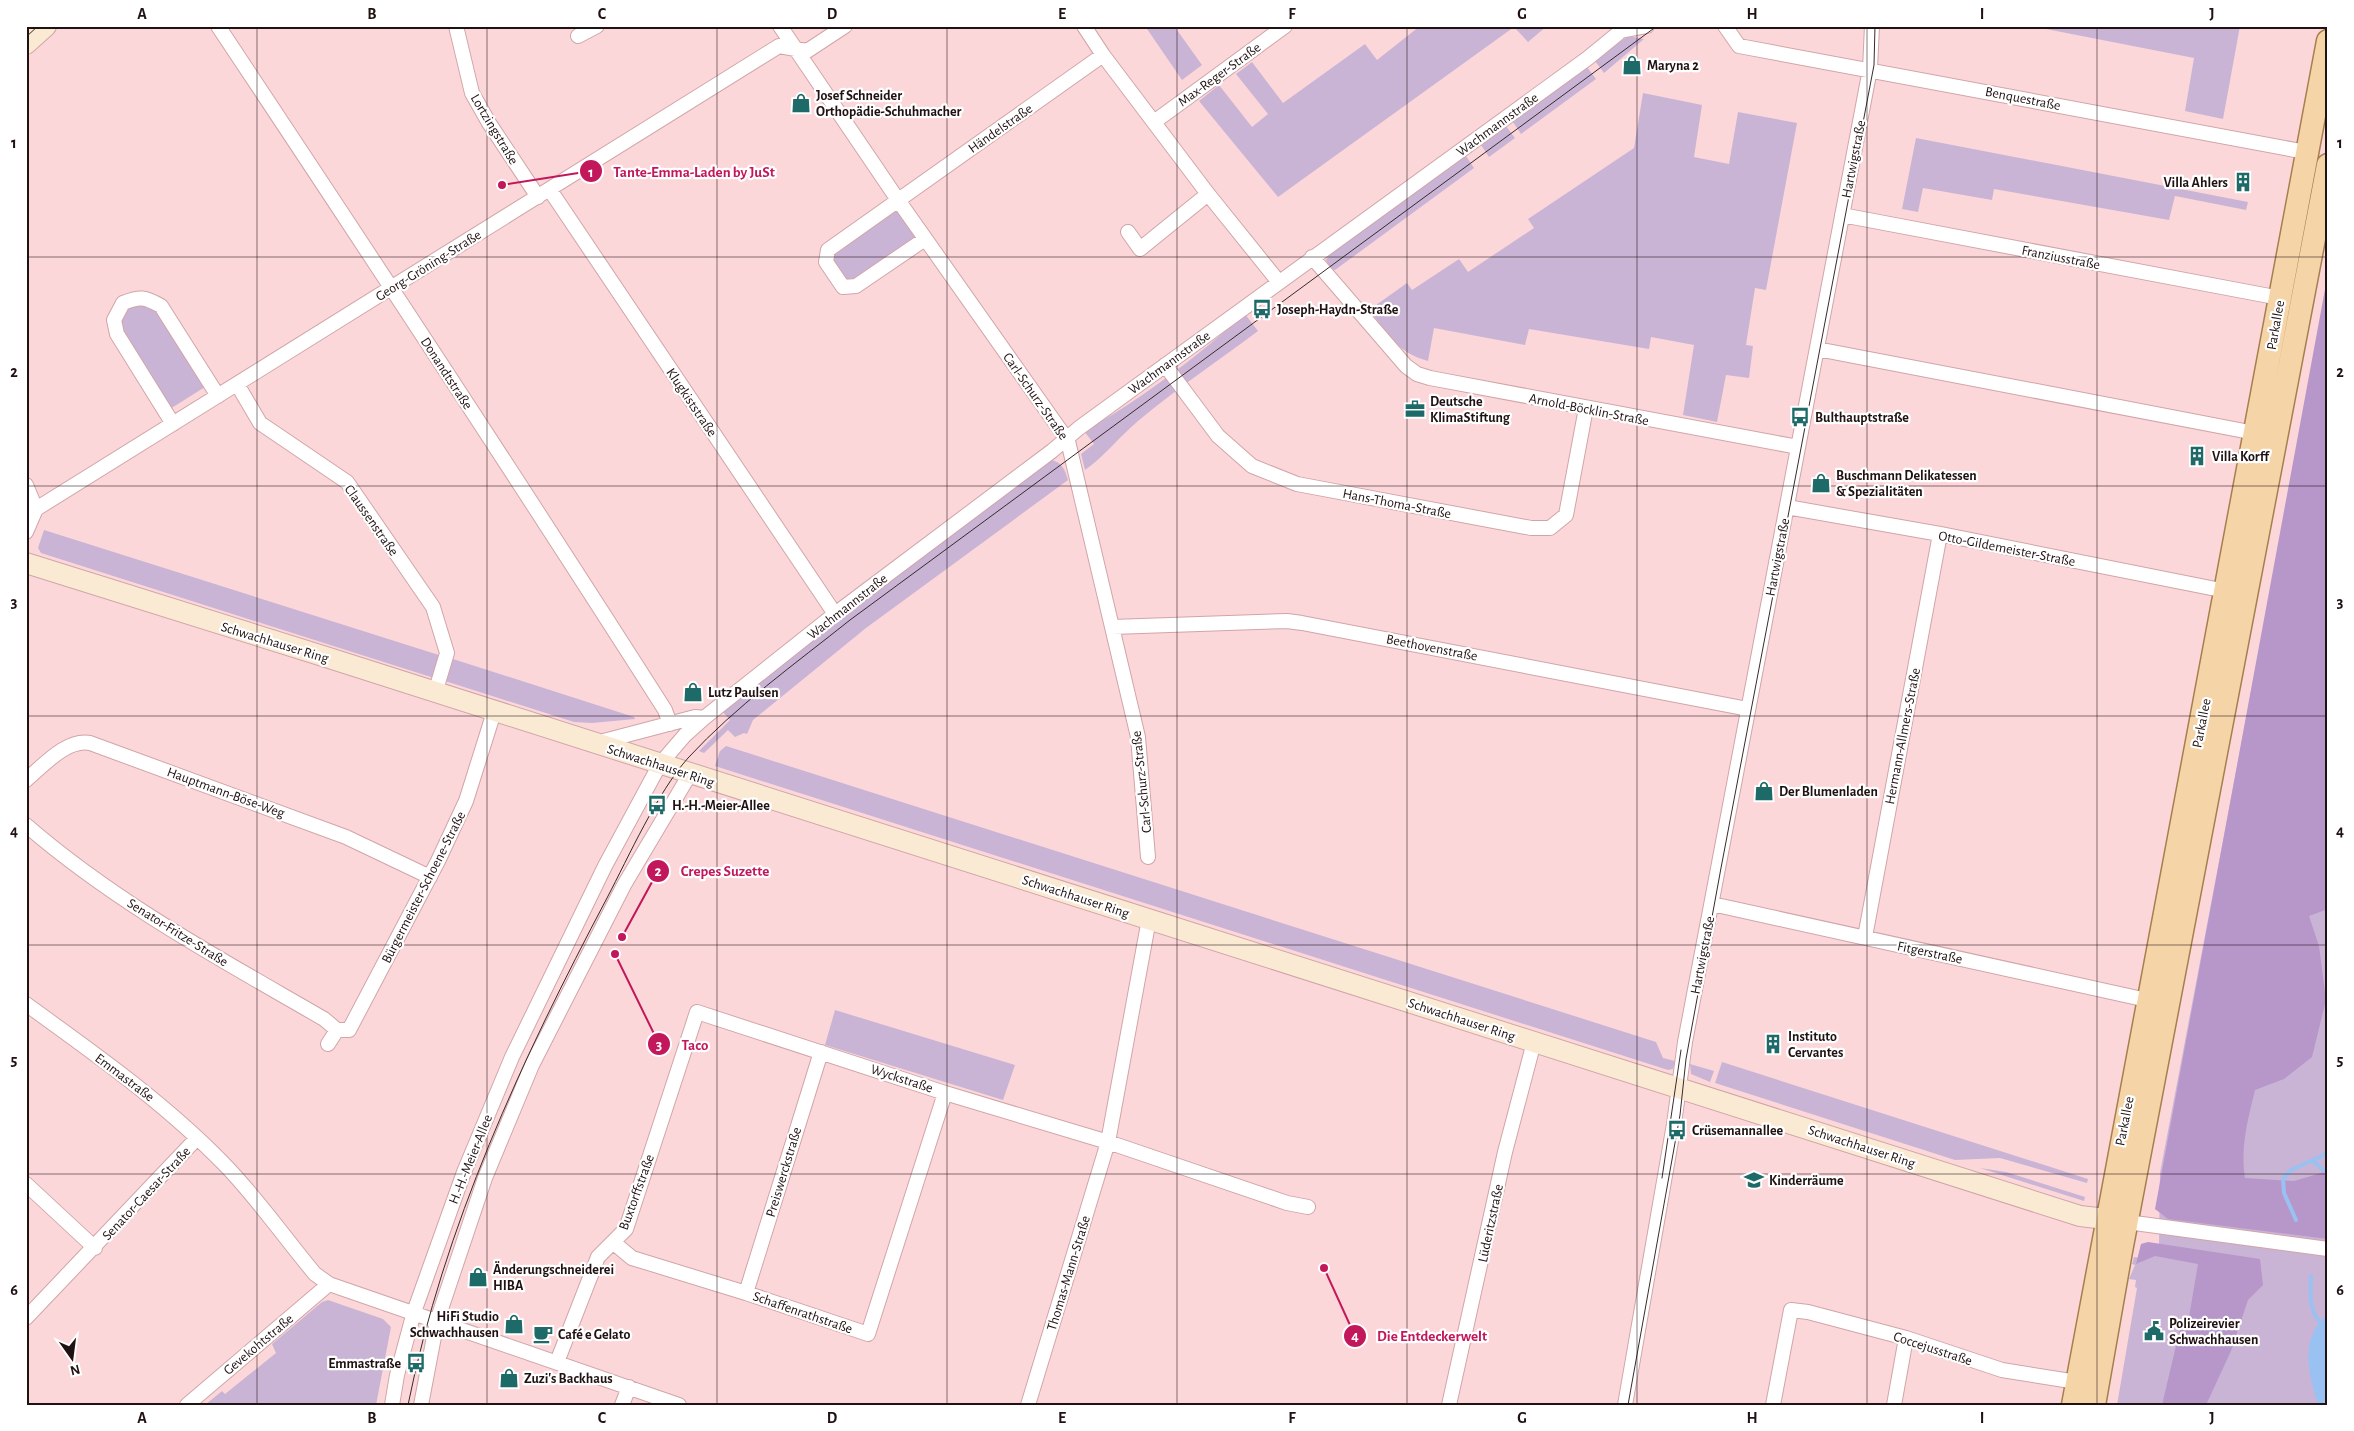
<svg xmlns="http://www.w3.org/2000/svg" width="2354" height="1431" font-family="'Alegreya Sans',sans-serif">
  <rect width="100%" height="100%" fill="#fcd7d9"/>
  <path fill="#cab4d6" d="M1145,26h36l-4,4 25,35 -20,15z
    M1420,26h127l-19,16 -14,-15 -236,170 -79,-96 20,-16 33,42 16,-13 -32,-40 16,-12 31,41 82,-59 12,16z
    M2031,26h209l-17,93 -38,-8 9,-53z
    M1628,36l16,3 -40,34 -9,-12z
    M1587,67l9,12 -75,55 -8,-12z
    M1643,93l59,12 -8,52 35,7 9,-52 59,11 -31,167 -11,-2 -9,57 7,1 -4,32 -23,-3 -9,47 -34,-7 11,-70 -43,-8 -2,12 -120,-20 -4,16 -91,-17 -6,33c-31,-8 -40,-28 -59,-51l38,-27 5,7 47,-31 9,13 66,-44 -6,-9 106,-71z
    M1506,126l9,12 -26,19 -8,-12z
    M1916,138l332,64 -2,8 -71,-14 -6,24 -175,-31 -2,11 -69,-12 -5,24 -16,-3z
    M1466,156l8,12 -139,102 -4,-1 -5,-9 4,-6z
    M896,209l19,23v6l-56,41 -10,1 -8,-3 -10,-19 4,-9z
    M2328,286v1119h-211l20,-117 -2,-1 1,-7 -7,-1 6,-14 -3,-1 2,-7 8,1 17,-14 1,-71z
    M134,303l20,4 51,80 -35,22 -49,-78c-2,-12 2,-21 13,-28z
    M1245,314l13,17c-40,30 -82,58 -120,90 -19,16 -33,35 -53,49l-4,-16 13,-10 -10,-13c54,-29 115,-76 161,-117z
    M1050,460c12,1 15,10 18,20l-202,148 -113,92 -6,14 -3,-1 -9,4 -7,-7 -24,23 -5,-2 31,-31 -8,-9 90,-73z
    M44,530l398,126 -8,22 -393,-125 -3,-5z
    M453,659l181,58 1,2 -43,4 -18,-1 -129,-41z
    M726,746l930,296 7,16 12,3 -2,8 -5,1 -953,-304 5,-15z
    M835,1010l180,55 -12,35 -178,-55z
    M1722,1062l366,117 -1,4 -87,-25 -45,2 -240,-77z
    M1690,1064l24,7 -4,11 -19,-8z
    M1980,1168l26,4 79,25 -1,4z
    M328,1300l55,19 8,8 -15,78h-171l17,-14 3,3 51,-41 -4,-9 50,-42z"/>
  <path fill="#b796c9" d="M2328,273v636l-19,7 10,30 7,54 -14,57 -28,22 -29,11c-7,29 -15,58 -10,88l49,3 34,-10v68l-160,-20 -13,-10z
    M2148,1242l112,17 3,26 -15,15 -17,51 -25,54h-44l18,-76 9,-12 9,-53 -43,-8 -19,8 5,-20z"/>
  <path fill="#99c1f1" d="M2328,1313v92h-10c-10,-33 -19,-66 10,-92z"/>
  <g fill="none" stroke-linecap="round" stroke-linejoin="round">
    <path stroke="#99c1f1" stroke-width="4" d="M2313,1161l15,13
      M2296,1220l-12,-27 -1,-14 8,-9 33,-15 4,-4
      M2311,1276c-1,23 -3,38 17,54"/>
    <defs>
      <path id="minor" d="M218,26c151,227 301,455 447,684l5,14
        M456,26l16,67 17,30 49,74
        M780,26l118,174 170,241 70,296 10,120
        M1084,26l19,29 105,139 70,87
        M1725,26l14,20 567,106
        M578,36l19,-10
        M1154,122l131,-96
        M550,190l285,424
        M1842,215l438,83
        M1128,232l12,17 68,-55
        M925,239l-69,47 -13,1 -17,-25 2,-12 275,-195
        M1312,257l94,109 11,8 13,4 368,69
        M1817,349l438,84
        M1165,365l53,71 34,30 45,18 234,44h19l16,-13 20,-107
        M237,384l23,39 87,59 86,125 14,46 -12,40
        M173,424l-56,-90 -3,-14 9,-17c17,-7 22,-6 38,3l57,90
        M26,485l10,24
        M1787,507l153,27 286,57
        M26,532l10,-23 743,-463 28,5 38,-25
        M1112,627l175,-6 15,2 446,86
        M596,743l99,-26 9,1
        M26,780c18,-15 40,-41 64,-37l256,94 84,40
        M26,825c90,78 196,135 298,194l13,11
        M1712,904l435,96
        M1865,937l75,-403
        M26,1004c69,50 139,99 199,161 32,33 60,73 90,109l14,10 350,121
        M328,1044l9,-14h12l89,-169 28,-60 28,-89
        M26,1184l69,64
        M2127,1222l201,27
        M614,1243l18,15 114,35 122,41 77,-241
        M746,1293l75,-241
        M26,1318l171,-180
        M557,1362l41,-105 28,-28 71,-217 248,81 163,49 179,61 21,4
        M187,1405l142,-121
        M392,1405l5,-30 17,-63 50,-140 48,-115 93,-191 55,-102 25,-29 19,-17 131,-104 217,-163 27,-23c168,-124 339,-246 509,-370l33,-27 26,-5
        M421,1405l16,-84 48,-143 47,-113 92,-180 66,-111
        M622,1405l7,-18
        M1028,1405l80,-263 41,-223
        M1449,1405l56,-253 29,-110
        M1625,1405l49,-281 11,-82 185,-973 2,-43
        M1773,1405l18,-95 17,2 98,26 96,32 75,12
        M1894,1405l12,-67"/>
      <path id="secondary" d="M26,44l20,-18
        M26,563l300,94 1754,559 43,5"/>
      <path id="primary" d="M2073,1405l255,-1364
        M2094,1405l27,-154 207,-1086"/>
    </defs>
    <use href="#minor" stroke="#d1a5a8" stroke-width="16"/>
    <use href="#secondary" stroke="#d1a5a8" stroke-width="22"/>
    <use href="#primary" stroke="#a77e4e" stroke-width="25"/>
    <use href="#minor" stroke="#fff" stroke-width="14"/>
    <use href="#secondary" stroke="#faead4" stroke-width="20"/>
    <use href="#primary" stroke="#f5d5a8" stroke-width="22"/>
    <path stroke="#3a292a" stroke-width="1" d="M26,37l12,-11
      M1662,1178l19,-128
      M408,1405c36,-179 114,-346 199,-507 22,-42 50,-105 81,-140 48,-52 107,-94 162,-138l807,-594
      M1628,1405l52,-290 6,-56 35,-191 153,-803 1,-39"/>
  </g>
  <path fill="none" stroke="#201112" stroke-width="1" stroke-opacity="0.55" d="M257,26v1379M487,26v1379M717,26v1379M947,26v1379M1177,26v1379M1407,26v1379M1637,26v1379M1867,26v1379M2097,26v1379M26,257h2302M26,486h2302M26,716h2302M26,945h2302M26,1174h2302"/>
  <defs>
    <symbol id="shop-bare" viewBox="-9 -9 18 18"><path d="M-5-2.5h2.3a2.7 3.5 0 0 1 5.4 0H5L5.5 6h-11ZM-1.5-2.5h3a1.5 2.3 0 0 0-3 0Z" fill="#1d6a68" stroke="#fff" stroke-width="2.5" paint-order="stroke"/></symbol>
    <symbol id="building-bare" viewBox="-9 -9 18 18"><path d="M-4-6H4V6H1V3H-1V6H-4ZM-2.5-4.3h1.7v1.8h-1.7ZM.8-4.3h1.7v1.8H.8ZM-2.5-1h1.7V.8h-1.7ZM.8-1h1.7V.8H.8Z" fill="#1d6a68" stroke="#fff" stroke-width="2.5" paint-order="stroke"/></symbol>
    <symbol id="bus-bare" viewBox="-9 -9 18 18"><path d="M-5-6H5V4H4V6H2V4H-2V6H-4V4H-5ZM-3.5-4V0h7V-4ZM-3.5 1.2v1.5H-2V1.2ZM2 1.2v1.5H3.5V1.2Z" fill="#1d6a68" stroke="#fff" stroke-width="2.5" paint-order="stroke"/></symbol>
    <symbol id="office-bare" viewBox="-9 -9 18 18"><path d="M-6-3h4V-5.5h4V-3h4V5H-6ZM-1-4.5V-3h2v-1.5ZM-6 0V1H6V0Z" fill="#1d6a68" stroke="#fff" stroke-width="2.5" paint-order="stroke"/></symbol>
    <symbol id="school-bare" viewBox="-9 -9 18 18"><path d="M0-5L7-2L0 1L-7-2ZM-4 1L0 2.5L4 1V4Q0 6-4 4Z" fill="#1d6a68" stroke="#fff" stroke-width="2.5" paint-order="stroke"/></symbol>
    <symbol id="civic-bare" viewBox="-9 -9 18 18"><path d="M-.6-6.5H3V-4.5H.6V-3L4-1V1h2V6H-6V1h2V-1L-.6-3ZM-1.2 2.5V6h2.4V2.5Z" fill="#1d6a68" stroke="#fff" stroke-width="2.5" paint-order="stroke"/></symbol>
    <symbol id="cafe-bare" viewBox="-9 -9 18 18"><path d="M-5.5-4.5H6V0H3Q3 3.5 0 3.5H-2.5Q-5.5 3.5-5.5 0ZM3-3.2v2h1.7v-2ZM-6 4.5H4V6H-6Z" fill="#1d6a68" stroke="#fff" stroke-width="2.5" paint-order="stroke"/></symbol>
  </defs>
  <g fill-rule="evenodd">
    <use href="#shop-bare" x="1618" y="51" width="28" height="28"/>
    <use href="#shop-bare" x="787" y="89" width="28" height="28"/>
    <use href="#building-bare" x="2229" y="168" width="28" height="28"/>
    <use href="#bus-bare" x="1248" y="295" width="28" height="28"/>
    <use href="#office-bare" x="1401" y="395" width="28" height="28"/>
    <use href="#bus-bare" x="1786" y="403" width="28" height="28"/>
    <use href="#building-bare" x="2183" y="442" width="28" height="28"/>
    <use href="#shop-bare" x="1807" y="469" width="28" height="28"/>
    <use href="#shop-bare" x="679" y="678" width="28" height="28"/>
    <use href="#shop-bare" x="1750" y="777" width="28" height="28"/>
    <use href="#bus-bare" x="643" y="791" width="28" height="28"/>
    <use href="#building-bare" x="1759" y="1030" width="28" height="28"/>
    <use href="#bus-bare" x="1663" y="1116" width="28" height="28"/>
    <use href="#school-bare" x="1740" y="1166" width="28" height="28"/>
    <use href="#shop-bare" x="464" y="1263" width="28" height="28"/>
    <use href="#shop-bare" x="500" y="1310" width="28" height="28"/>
    <use href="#civic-bare" x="2140" y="1317" width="28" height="28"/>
    <use href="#cafe-bare" x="529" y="1320" width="28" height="28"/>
    <use href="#bus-bare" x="402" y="1349" width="28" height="28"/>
    <use href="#shop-bare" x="495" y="1364" width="28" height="28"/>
  </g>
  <g text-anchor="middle" stroke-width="4.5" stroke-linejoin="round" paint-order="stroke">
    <g font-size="14" font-weight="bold" fill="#201112" stroke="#fff" text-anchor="start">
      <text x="1647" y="70">Maryna 2</text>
      <text x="816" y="100">Josef Schneider<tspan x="816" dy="16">Orthopädie-Schuhmacher</tspan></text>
      <text x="2228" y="187" text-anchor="end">Villa Ahlers</text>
      <text x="1277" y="314">Joseph-Haydn-Straße</text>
      <text x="1430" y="406">Deutsche<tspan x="1430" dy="16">KlimaStiftung</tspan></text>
      <text x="1815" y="422">Bulthauptstraße</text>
      <text x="2212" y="461">Villa Korff</text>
      <text x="1836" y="480">Buschmann Delikatessen<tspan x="1836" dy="16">&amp; Spezialitäten</tspan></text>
      <text x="708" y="697">Lutz Paulsen</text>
      <text x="1779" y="796">Der Blumenladen</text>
      <text x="672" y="810">H.-H.-Meier-Allee</text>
      <text x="1788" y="1041">Instituto<tspan x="1788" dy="16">Cervantes</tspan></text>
      <text x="1692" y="1135">Crüsemannallee</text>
      <text x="1769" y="1185">Kinderräume</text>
      <text x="493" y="1274">Änderungschneiderei<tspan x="493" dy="16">HIBA</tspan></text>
      <text x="499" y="1321" text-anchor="end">HiFi Studio<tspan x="499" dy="16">Schwachhausen</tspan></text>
      <text x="2169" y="1328">Polizeirevier<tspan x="2169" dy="16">Schwachhausen</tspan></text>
      <text x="558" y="1339">Café e Gelato</text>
      <text x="401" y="1368" text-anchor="end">Emmastraße</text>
      <text x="524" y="1383">Zuzi's Backhaus</text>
    </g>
    <g font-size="14" fill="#201112" stroke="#fff">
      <text transform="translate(1219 74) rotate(-36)" y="5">Max-Reger-Straße</text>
      <text transform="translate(2023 98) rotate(11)" y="5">Benquestraße</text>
      <text transform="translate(1497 124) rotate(-36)" y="5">Wachmannstraße</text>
      <text transform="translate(1000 128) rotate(-35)" y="5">Händelstraße</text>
      <text transform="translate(495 129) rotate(59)" y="5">Lortzingstraße</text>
      <text transform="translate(1853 159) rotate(-79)" y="5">Hartwigstraße</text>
      <text transform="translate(2061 257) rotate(11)" y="5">Franziusstraße</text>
      <text transform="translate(428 265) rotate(-32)" y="5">Georg-Gröning-Straße</text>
      <text transform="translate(2275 325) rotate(-80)" y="5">Parkallee</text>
      <text transform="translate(1169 362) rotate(-36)" y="5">Wachmannstraße</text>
      <text transform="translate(447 373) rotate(57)" y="5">Donandtstraße</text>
      <text transform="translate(1036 396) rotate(55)" y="5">Carl-Schurz-Straße</text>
      <text transform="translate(692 402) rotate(56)" y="5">Klugkiststraße</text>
      <text transform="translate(1589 409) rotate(11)" y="5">Arnold-Böcklin-Straße</text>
      <text transform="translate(1397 503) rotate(11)" y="5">Hans-Thoma-Straße</text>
      <text transform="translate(372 520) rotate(55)" y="5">Claussenstraße</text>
      <text transform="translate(2007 548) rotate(11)" y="5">Otto-Gildemeister-Straße</text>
      <text transform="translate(1777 557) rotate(-79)" y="5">Hartwigstraße</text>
      <text transform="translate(847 606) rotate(-38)" y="5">Wachmannstraße</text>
      <text transform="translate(275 642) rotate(17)" y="5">Schwachhauser Ring</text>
      <text transform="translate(1432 647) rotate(11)" y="5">Beethovenstraße</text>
      <text transform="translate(2201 723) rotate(-79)" y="5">Parkallee</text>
      <text transform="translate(1902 736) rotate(-79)" y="5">Hermann-Allmers-Straße</text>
      <text transform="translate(661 765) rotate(18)" y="5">Schwachhauser Ring</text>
      <text transform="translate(1141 782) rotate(-96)" y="5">Carl-Schurz-Straße</text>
      <text transform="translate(226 792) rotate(20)" y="5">Hauptmann-Böse-Weg</text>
      <text transform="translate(423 887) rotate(-63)" y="5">Bürgermeister-Schoene-Straße</text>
      <text transform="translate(1076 896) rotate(18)" y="5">Schwachhauser Ring</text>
      <text transform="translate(178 932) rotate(32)" y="5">Senator-Fritze-Straße</text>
      <text transform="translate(1930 952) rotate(12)" y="5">Fitgerstraße</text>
      <text transform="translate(1702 955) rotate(-79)" y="5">Hartwigstraße</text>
      <text transform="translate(1462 1019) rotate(18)" y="5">Schwachhauser Ring</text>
      <text transform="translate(125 1077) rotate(37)" y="5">Emmastraße</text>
      <text transform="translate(902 1078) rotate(18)" y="5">Wyckstraße</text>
      <text transform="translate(2124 1121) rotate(-79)" y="5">Parkallee</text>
      <text transform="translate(1862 1146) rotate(18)" y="5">Schwachhauser Ring</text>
      <text transform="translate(470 1159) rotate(-68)" y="5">H.-H.-Meier-Allee</text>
      <text transform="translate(783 1172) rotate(-73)" y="5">Preiswerckstraße</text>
      <text transform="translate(636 1192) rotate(-70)" y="5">Buxtorffstraße</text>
      <text transform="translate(146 1193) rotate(-47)" y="5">Senator-Caesar-Straße</text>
      <text transform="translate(1490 1223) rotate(-78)" y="5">Lüderitzstraße</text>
      <text transform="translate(1068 1273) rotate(-73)" y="5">Thomas-Mann-Straße</text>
      <text transform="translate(803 1312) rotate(19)" y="5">Schaffenrathstraße</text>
      <text transform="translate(258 1344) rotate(-40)" y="5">Gevekohtstraße</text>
      <text transform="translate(1933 1348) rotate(18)" y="5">Coccejusstraße</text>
    </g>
  </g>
  <path fill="none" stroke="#c2185b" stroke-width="2" d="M502 185L591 171M622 937L658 871M615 954L659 1044M1324 1268L1355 1336"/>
  <g fill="#c2185b" stroke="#fff" stroke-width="2">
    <circle cx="502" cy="185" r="5"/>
    <circle cx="622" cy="937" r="5"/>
    <circle cx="615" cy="954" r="5"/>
    <circle cx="1324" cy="1268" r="5"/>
    <circle cx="591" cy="171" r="12"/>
    <circle cx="658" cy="871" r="12"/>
    <circle cx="659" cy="1044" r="12"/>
    <circle cx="1355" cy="1336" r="12"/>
  </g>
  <g font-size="15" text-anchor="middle" font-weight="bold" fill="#fff">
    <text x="591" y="177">1</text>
    <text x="658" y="876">2</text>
    <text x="659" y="1050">3</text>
    <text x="1355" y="1341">4</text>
  </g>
  <g font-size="15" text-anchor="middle" font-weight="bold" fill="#c2185b" stroke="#fff" stroke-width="4.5" stroke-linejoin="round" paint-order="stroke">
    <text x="694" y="177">Tante-Emma-Laden by JuSt</text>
    <text x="725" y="876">Crepes Suzette</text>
    <text x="695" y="1050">Taco</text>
    <text x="1432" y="1341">Die Entdeckerwelt</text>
  </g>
  <rect width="2354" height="1431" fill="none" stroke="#ffffff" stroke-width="55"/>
  <g transform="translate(72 1358) rotate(166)" stroke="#ffffff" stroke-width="4" paint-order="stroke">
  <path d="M0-4L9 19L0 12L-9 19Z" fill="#201112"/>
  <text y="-8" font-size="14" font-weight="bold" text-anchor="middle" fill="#201112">N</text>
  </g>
  <rect x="28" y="28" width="2298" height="1376" fill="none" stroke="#201112" stroke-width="2"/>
  <g font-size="16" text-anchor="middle" font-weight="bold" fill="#201112">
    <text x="142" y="19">A</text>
    <text x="372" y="19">B</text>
    <text x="602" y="19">C</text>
    <text x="832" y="19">D</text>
    <text x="1062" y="19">E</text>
    <text x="1292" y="19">F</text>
    <text x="1522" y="19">G</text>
    <text x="1752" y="19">H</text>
    <text x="1982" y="19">I</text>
    <text x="2212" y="19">J</text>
    <text x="14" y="148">1</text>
    <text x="2340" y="148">1</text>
    <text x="14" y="377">2</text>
    <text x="2340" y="377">2</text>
    <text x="14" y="607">3</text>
    <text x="2340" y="607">3</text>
    <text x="14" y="836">4</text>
    <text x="2340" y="836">4</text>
    <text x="14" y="1065">5</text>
    <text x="2340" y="1065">5</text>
    <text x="14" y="1295">6</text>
    <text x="2340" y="1295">6</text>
    <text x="142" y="1423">A</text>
    <text x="372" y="1423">B</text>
    <text x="602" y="1423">C</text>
    <text x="832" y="1423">D</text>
    <text x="1062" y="1423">E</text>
    <text x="1292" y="1423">F</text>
    <text x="1522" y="1423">G</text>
    <text x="1752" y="1423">H</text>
    <text x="1982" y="1423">I</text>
    <text x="2212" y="1423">J</text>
  </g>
</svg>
